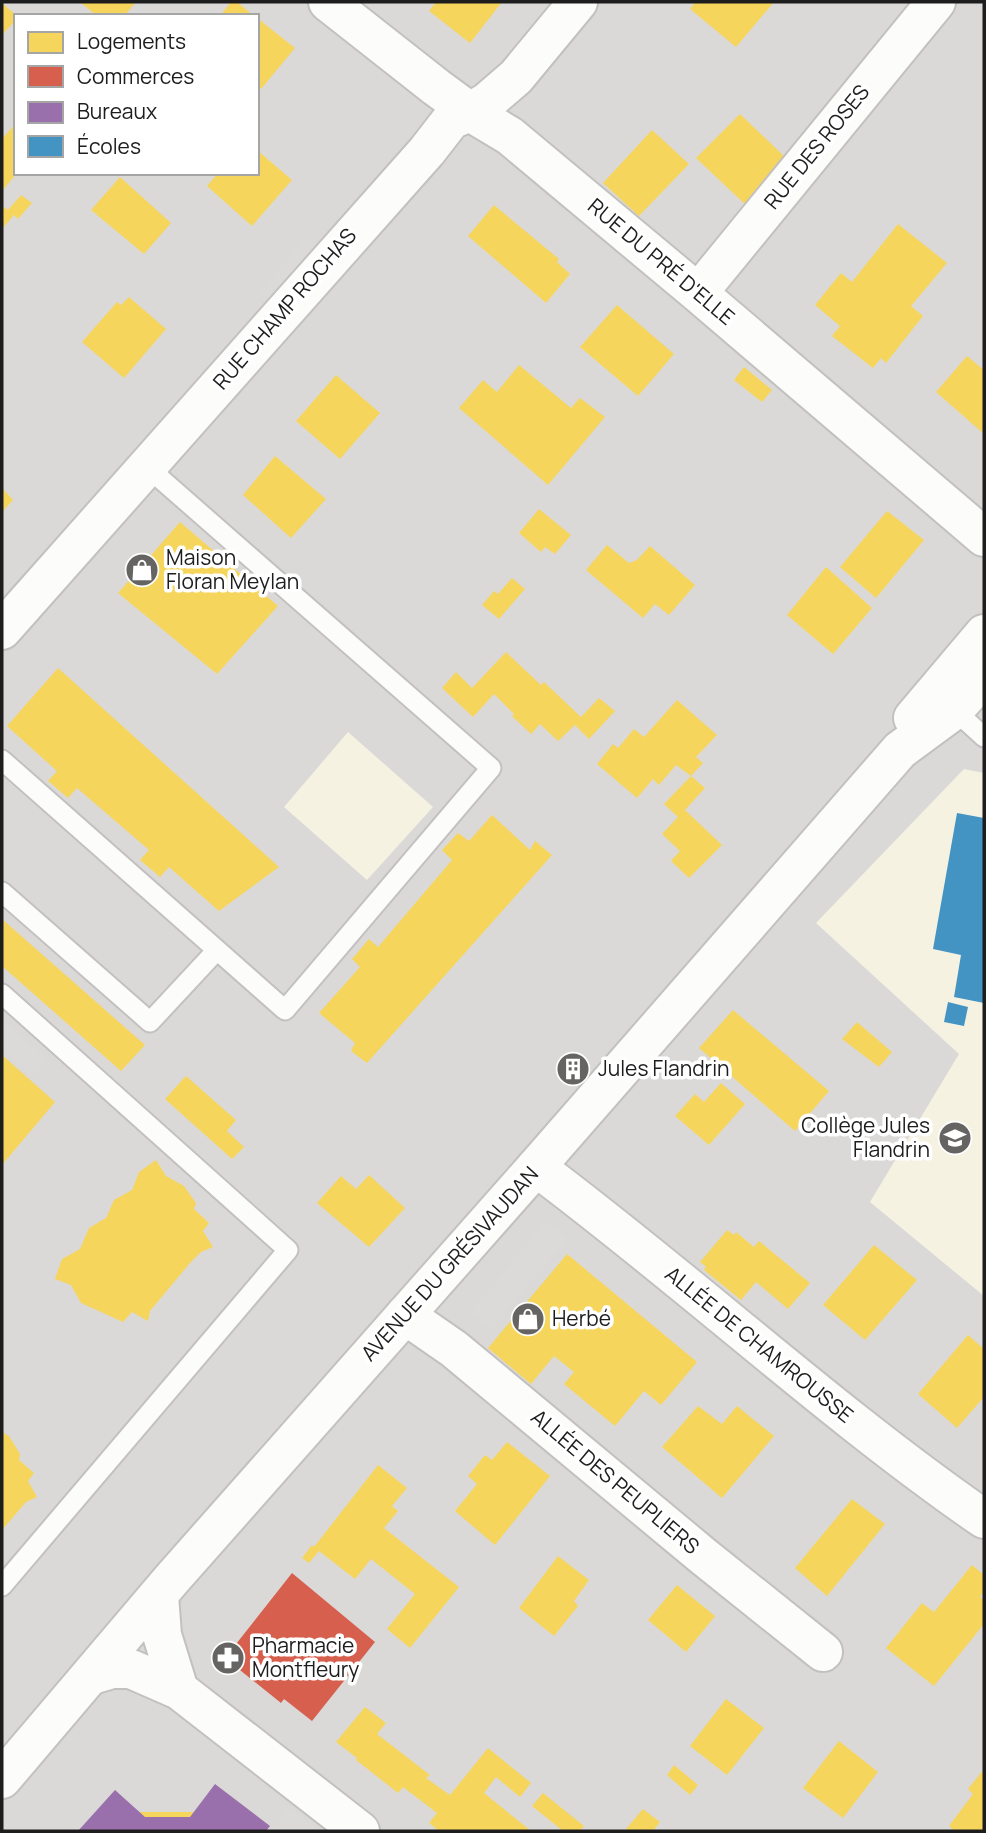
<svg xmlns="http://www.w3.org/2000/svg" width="986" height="1833" font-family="Manrope,sans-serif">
  <rect width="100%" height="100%" fill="#ece9e6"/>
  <path fill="#dbd9d7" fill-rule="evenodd" d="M2,2h982v1829h-982zM16,16h241v157h-241z"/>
  <path fill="#f5f2e2" d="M348,732l85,75 -66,73 -83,-73z
    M964,769l20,4v523l-114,-94 89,-148 -143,-131z"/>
  <path fill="#dcdad9" d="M305,238l10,11 -47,52 -8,-8z
    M2,1020l45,40 -15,17 -30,-27z
    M546,1221l21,18 -75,90 -21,-17z
    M289,1808l27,21 3,2h-49z"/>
  <path fill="#f6d55c" d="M80,2h56l-12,14h-27z
    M231,2h6l17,14h-34z
    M436,2h66l-32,41 -41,-32z
    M695,2h79l-38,45 -46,-38z
    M2,3l14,12v5l-14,15z
    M257,18l38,30 -34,41 -4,-3z
    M740,114l48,46 -40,47 -52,-49z
    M16,123l1,50 -15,18v-52z
    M652,130l37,34 -50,52 -36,-33z
    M257,150l35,30 -40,46 -45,-40 11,-13h39z
    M120,177l51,46 -27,31 -53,-44z
    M21,195l11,8 -14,16 -4,-4 -12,14v-19l3,-3 3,3z
    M494,205l65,54 -2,3 13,12 -24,29 -78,-67z
    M898,224l49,39 -36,43 12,10 -37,47 -5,-5 -8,10 -41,-32 8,-10 -25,-21 26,-32 11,9z
    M129,297l37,32 -42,49 -42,-36 35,-40 4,3z
    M617,305l57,49 -36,42 -58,-49z
    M967,356l17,14v64l-48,-42z
    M519,365l52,43 9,-10 25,19 -57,68 -89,-77 24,-28 14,12z
    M744,367l28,23 -10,12 -28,-22z
    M336,375l44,38 -40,46 -44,-38z
    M275,456l51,43 -35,39 -48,-43z
    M2,488l11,12 -11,12z
    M539,509l32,26 -16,19 -10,-7 -4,5 -22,-19z
    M887,511l37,29 -48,58 -36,-31z
    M180,522l98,84 -61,68 -99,-81z
    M607,545l22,18 8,-3 13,-14 45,39 -26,30 -14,-11 -12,14 -57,-48z
    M826,567l46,41 -39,46 -46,-39z
    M512,578l13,11 -26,30 -17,-14 12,-14 4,3z
    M506,652l35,33 3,-3 37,35 18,-19 16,13 -26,28 -14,-14 -17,16 -18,-17 -9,10 -19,-18 2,-2 -20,-20 -21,23 -31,-29 14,-16 16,16z
    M58,668l221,199 -60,44 -50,-44 -9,10 -20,-17 9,-10 -72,-62 -9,10 -20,-17 9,-10 -50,-45z
    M677,700l40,35 -21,22 7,6 -12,13 -15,-11 -17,20 -6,-6 -16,19 -40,-34 16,-20 5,4 16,-19 10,8z
    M691,776l14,12 -20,22 37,35 -33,33 -18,-17 9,-10 -18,-17 16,-17 -14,-13z
    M492,815l38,35 5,-9 17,14 -185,208 -16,-12 4,-8 -36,-30 41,-46 -8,-8 17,-20 9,8 74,-87 -10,-10 16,-17 11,8z
    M2,919l143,126 -24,26 -119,-105z
    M733,1010l96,81 -34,40 -96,-83z
    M857,1022l35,30 -13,15 -37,-28z
    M2,1055l53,47 -53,63z
    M579,1055l7,6 -18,23 -8,-6z
    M186,1076l50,44 -9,11 17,16 -12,12 -67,-60z
    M721,1083l24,21 -36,41 -34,-29 20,-22 9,8z
    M156,1160l10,16 18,10 12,17 -2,6 15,14 -6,8 10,16 -12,5 -11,11 -40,48 -2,10 -16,-9 -9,10 -42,-19 -10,-18 -16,-6 7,-20 18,-10 9,-21 17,-10 8,-18 18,-10 7,-18z
    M369,1175l36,33 -36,39 -52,-44 24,-27 15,13z
    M727,1230l7,5 2,-3 18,15 5,-6 51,42 -22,26 -32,-27 -15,18 -37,-30 2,-3 -6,-5z
    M874,1245l43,35 -52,60 -42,-35z
    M567,1254l130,108 -36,43 -17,-14 -29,35 -51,-42 10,-12 -20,-16 -23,28 -43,-36z
    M968,1335l16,14v48l-27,31 -39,-34z
    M698,1406l24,18 15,-18 37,30 -52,62 -60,-51z
    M2,1432l7,4 11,18 -1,6 15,13 -6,8 9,16 -11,5 -24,28z
    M507,1442l43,34 -55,69 -40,-34 22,-27 -9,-8 17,-21 7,5z
    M378,1465l29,23 -15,18 6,5 -14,17 75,59 -49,61 -23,-19 28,-35 -44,-35 -16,20 -36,-28 -10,12 -7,-5 10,-13 2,2z
    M852,1499l33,25 -58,72 -32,-28z
    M558,1556l31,24 -15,21 4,5 -24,30 -35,-28z
    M972,1565l12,10v17l-4,5 4,3v24l-50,62 -48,-38 36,-45 12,9z
    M677,1585l38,31 -29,36 -38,-32z
    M726,1699l38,29 -37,47 -37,-29z
    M365,1707l21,16 -9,11 53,41 -4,3 24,17 38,-47 43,35 -11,14 -24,-20 -12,16 47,38h-92l-10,-8 8,-10 -34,-26 -5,6 -42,-33 1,-2 -21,-16z
    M839,1741l39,31 -35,46 -40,-30z
    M674,1765l24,20 -8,10 -23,-20z
    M984,1769v62h-29l-6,-5 24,-32 -5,-5z
    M543,1793l41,33 -4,5h-17l-31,-25z
    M643,1809l17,13 -7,9h-24l-3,-2z
    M139,1812h55l-4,5h-45z"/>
  <path fill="#d6604d" d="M292,1573l83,69 -63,79 -28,-22 -3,4 -56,-45z"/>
  <path fill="#9970ab" d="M215,1784l55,42 -4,5h-188l37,-41 30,27h45z"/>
  <path fill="#4393c3" d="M957,813l27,5v185l-30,-6 7,-42 -28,-6z
    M948,1002l20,5 -4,19 -20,-4z"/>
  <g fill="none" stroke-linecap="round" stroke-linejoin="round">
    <defs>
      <path id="service" d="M949,705l35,32
        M2,760l283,250 206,-242 -345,-302
        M2,892l148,130 67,-72
        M2,994l286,256 -286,336"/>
      <path id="minor" d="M328,2l108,85 34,25 40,24 188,157 286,244
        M698,293l238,-291
        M2,630l425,-479 24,-31 19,-8 17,-10 29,-25 62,-75
        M536,1167c153,114 292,244 448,352
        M405,1315l49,34 249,207 120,96
        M159,1596l3,39 17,55
        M92,1675l20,-6h19l48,21 181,141"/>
      <path id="tertiary" d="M913,718l71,-84
        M2,1779l169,-199 365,-413 364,-417 53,-39 31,-34"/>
    </defs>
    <use href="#service" stroke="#c3c1c0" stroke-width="23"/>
    <use href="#minor" stroke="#c3c1c0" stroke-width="42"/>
    <use href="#tertiary" stroke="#c3c1c0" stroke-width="42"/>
    <use href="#service" stroke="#fcfcfb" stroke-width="19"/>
    <use href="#minor" stroke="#fcfcfb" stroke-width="38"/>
    <use href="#tertiary" stroke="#fcfcfb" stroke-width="38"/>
  </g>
  <defs>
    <symbol id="shop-disc" viewBox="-11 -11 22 22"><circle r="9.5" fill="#656463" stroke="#fff"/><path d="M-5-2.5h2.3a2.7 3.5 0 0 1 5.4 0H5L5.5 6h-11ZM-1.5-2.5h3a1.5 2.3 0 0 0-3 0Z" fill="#fff"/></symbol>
    <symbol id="building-disc" viewBox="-11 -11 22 22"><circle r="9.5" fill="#656463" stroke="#fff"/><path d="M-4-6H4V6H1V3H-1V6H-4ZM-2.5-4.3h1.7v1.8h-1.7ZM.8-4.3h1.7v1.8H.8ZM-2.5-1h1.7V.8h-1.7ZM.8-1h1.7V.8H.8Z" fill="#fff"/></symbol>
    <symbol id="school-disc" viewBox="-11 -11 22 22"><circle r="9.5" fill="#656463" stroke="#fff"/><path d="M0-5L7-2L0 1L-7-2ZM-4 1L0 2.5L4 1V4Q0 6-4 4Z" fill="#fff"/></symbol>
    <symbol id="pharmacy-disc" viewBox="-11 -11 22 22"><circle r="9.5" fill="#656463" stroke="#fff"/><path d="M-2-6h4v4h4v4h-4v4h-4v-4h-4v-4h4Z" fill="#fff"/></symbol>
  </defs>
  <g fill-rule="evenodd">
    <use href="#shop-disc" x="123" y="551" width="38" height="38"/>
    <use href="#building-disc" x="554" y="1050" width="38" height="38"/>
    <use href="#school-disc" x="936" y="1119" width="38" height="38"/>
    <use href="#shop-disc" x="509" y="1300" width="38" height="38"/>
    <use href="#pharmacy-disc" x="209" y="1639" width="38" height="38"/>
  </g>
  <g text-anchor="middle" stroke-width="7" stroke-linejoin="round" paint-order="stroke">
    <g font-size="21" fill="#1d1d1d" stroke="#fff">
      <text transform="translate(817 147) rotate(-51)" y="7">RUE DES ROSES</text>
      <text transform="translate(661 262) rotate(40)" y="7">RUE DU PRÉ D'ELLE</text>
      <text transform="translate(285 309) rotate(-49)" y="7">RUE CHAMP ROCHAS</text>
      <text transform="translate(450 1264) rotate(-48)" y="7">AVENUE DU GRÉSIVAUDAN</text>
      <text transform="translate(759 1345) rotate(39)" y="7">ALLÉE DE CHAMROUSSE</text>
      <text transform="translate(615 1482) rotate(40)" y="7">ALLÉE DES PEUPLIERS</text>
    </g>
    <g font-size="21" fill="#1d1d1d" stroke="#fff" text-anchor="start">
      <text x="166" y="565">Maison<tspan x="166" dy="24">Floran Meylan</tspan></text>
      <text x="598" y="1076">Jules Flandrin</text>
      <text x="930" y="1133" text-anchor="end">Collège Jules<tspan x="930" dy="24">Flandrin</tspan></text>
      <text x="552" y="1326">Herbé</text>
      <text x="252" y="1653">Pharmacie<tspan x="252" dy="24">Montfleury</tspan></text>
    </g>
  </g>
  <rect width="986" height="1833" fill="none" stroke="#1d1d1d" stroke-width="7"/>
  <rect x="14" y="14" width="245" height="161" fill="#ffffff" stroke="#a5a5a5" stroke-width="2"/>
  <rect x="28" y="32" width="35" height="21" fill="#f6d55c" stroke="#a5a5a5" stroke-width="2"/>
  <text x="77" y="49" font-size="21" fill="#1d1d1d">Logements</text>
  <rect x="28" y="66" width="35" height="21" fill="#d6604d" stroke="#a5a5a5" stroke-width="2"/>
  <text x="77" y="84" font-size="21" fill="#1d1d1d">Commerces</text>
  <rect x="28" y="102" width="35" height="21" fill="#9970ab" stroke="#a5a5a5" stroke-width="2"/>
  <text x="77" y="119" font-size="21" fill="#1d1d1d">Bureaux</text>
  <rect x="28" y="136" width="35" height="21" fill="#4393c3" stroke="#a5a5a5" stroke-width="2"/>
  <text x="77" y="154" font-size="21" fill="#1d1d1d">Écoles</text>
</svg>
